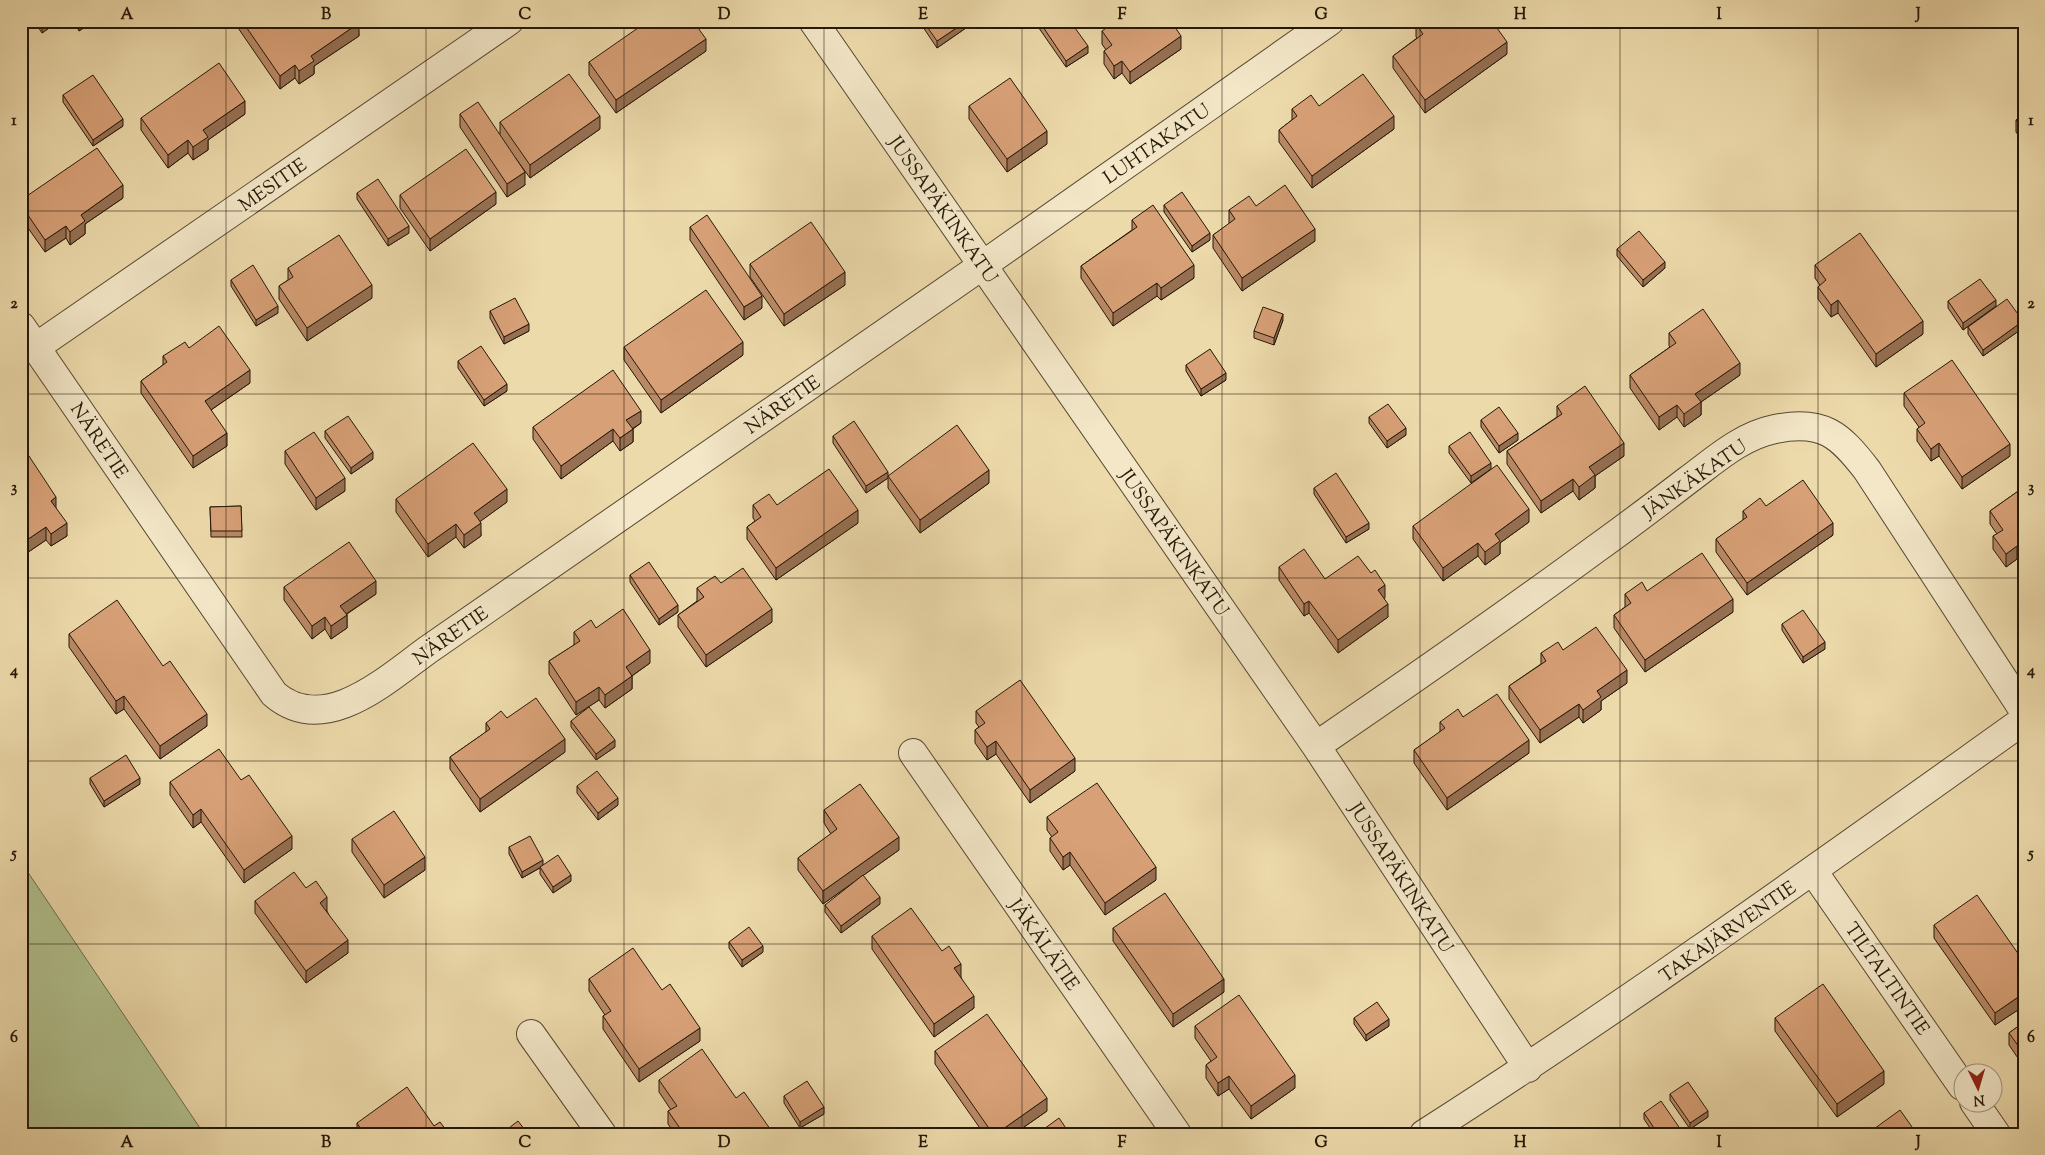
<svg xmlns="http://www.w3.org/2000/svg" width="2045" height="1155" font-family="'Sorts Mill Goudy',serif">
  <rect width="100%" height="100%" fill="#eddaab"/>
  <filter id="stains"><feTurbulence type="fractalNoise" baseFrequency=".004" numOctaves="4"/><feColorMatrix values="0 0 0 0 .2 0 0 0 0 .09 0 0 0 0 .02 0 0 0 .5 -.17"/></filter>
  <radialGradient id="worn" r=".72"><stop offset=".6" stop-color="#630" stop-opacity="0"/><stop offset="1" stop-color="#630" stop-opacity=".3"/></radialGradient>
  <path fill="#b1c18e" stroke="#6a6c4b" d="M21,862l183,272h-183z"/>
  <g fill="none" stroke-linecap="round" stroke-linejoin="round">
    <defs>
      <path id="minor" d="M813,21l503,725 212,322
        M21,326l253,368c51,44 113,-15 155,-45l554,-384 347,-244
        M36,347l473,-326
        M1316,746c95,-65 189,-130 281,-198 31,-22 61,-45 91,-68 27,-20 53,-44 87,-51 48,-10 65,6 92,41l157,241
        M913,753l264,381
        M1813,871l149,215
        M531,1034l71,100
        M1974,1102l22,32
        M1424,1134c205,-131 402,-273 600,-414"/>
    </defs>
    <use href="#minor" stroke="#564831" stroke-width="30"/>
    <use href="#minor" stroke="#f3e7c8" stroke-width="28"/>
  </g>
  <path fill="#ba8a66" stroke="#241808" d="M34,21h25l-17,12z
    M74,21h20l-15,10z
    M236,21h122l1,15 -45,30v8l-15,10 -4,-6 -15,11 -44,-64z
    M923,21h53l-39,27 -14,-21z
    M1034,21h36l18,32 -22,14z
    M1416,24l91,30 -82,59 -32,-45v-12l24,-18 -1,-1z
    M1102,31l79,18 -51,35 -8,-11 -8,6 -10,-15v-13l2,-1 -4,-6z
    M706,51l-90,62 -27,-38v-13z
    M63,95l60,31 -30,20 -30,-44z
    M969,106l78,38 -40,28 -38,-53z
    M1319,106l75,23 -82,59 -33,-46v-12l13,-10v-11z
    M245,114l-37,26v10l-15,10 -5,-7 -20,15 -27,-38v-12z
    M460,114l40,20v-12l100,7 -70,49 -16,-22 11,29 -18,12 -47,-70z
    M2024,114v29l-8,-11v-12z
    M357,193l52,40 -21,13 -31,-47z
    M400,195l96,9 -66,47 -30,-43z
    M123,198l-38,26v10l-15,11 -4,-7 -21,14 -24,-34v-18z
    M1164,205l46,35 -18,12 -28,-40z
    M1256,206l59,35 -73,50 -29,-43v-13l16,-11v-14z
    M1132,220l62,58 -33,22 -4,-4 -44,30 -32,-48v-12l51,-36z
    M690,227l72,81 -18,12 -54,-80z
    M1617,249l48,19 -22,19 -26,-31z
    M750,264l95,21 -61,41 -34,-49z
    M1815,265l108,69 -47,33 -38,-54 -7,4 -13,-18v-12l2,-2 -5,-7z
    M288,268l84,30 -65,43 -28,-42v-13l9,-6z
    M231,280l47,33 -22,13 -25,-40z
    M1948,301l48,5 -33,24 -15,-22z
    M490,311l39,20 -25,13 -14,-26z
    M1283,320l-9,25 -20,-7v-7z
    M1968,327l55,1 -40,28 -15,-22z
    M1669,333l71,42 -39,27v13l-17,12 -7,-10 -18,13 -29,-42v-13l40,-28 -1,-1z
    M624,347l119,8 -82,58 -37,-53z
    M189,348l61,35 -39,27 16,36 -34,22 -52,-75v-12l22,-16v-9z
    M458,361l49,30 -23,15 -26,-38z
    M1186,365l40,15 -25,16 -15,-25z
    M1904,393l106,63 -48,33 -23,-33 -8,5 -14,-20v-12l2,-2 -15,-21z
    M1557,406l67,50 -29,20v12l-16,12 -6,-9 -32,22 -34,-49v-13l50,-34z
    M1369,417l37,18 -19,13 -18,-25z
    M1481,420l37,20 -19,13 -18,-26z
    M641,423l-8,6v13l-13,9 -7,-10 -52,38 -28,-40v-12z
    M325,431l48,28 -22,15 -26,-36z
    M833,436l55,40 101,7 -69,50 -32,-45v-10l-22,15 -33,-50z
    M1449,446l42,23 -20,14 -22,-30z
    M285,451l60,40 -29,19 -31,-46z
    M2024,487v82l-7,-10 -11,8 -13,-18v-13l4,-2 -7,-10v-13z
    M1314,488l55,41 -23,14 -32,-49z
    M396,499l111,3 -27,19 1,15 -17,12 -8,-11 -28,20 -32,-45z
    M753,505l105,18 -82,57 -29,-41v-12l8,-6 -2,-3z
    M241,506l1,31h-31l-1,-30z
    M1766,506l67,29 -86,60 -31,-43v-13l27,-18v-10z
    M56,508l11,28 -16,10 -5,-6 -25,17z
    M1529,522l-29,21v11l-15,11 -7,-9 -35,25 -30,-42v-13z
    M1279,567l46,12 60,19h-1l4,19 -50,36 -29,-40 -5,3 -25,-36z
    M630,575l48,37 -19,13 -29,-43z
    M284,587l92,7 -29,20v14l-16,11 -6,-10 -13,10 -28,-39z
    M697,588l75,34 -66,45 -28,-40v-12l19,-14z
    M1647,591l86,21 -88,60 -31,-44v-13l11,-8v-13z
    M1782,624l43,25 -22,14 -21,-33z
    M596,628l54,35 -18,13v13l-27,19 -6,-8 -23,15 -27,-41v-13l25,-16v-13z
    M69,634l94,32 44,60 -47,33 -36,-50 -8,5 -47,-67z
    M1563,650l64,33 -26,18v9l-18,13 -4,-6 -39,26 -31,-44v-13l32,-22v-11z
    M976,711l99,60 -45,32 -34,-49 -9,6 -12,-17v-13l4,-3 -3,-4z
    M1463,717l66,36 -82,57 -33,-47v-13l26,-18v-10z
    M507,718l58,34 -85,60 -30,-43v-12l36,-25v-9z
    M571,721l44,26 -19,13 -25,-33z
    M90,778l50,6 -36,23 -14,-23z
    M241,780l51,69 -48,34 -43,-61 -8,6 -23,-33v-13z
    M577,786l41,19 -20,15 -21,-27z
    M824,810l75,40 -76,54 -25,-34v-12l33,-24 -7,-11z
    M1047,817l109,63 -51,35 -35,-50 -7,5 -13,-19v-13l2,-1 -5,-7z
    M352,839l73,31 -41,28 -32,-46z
    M509,847l62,34 -18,12 -13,-19v-6l-18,10 -13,-24z
    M306,888l21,22v1l21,42 -42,30 -51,-70v-12z
    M880,904l-39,29 -16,-21v-7z
    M1934,925l90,37v44l-29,19 -61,-87z
    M1113,928l111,64 -51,35 -60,-86z
    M872,936l70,15 19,26 13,31 -40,29 -62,-88z
    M729,942l34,10 -21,15 -13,-19z
    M589,979l111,62 -61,41 -36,-53v-13l2,-1 -16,-24z
    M1354,1018l35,8 -23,15 -12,-17z
    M1775,1018l109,66 -47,33 -62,-86z
    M2024,1022v45l-15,-22v-12z
    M1195,1026l100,62 -44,31 -22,-30 -11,7 -12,-18v-13l5,-4 -16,-23z
    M935,1051l112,60 -33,23h-30l-49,-70z
    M659,1080l77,18 37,36h-98l-7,-10v-13l3,-1 -12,-18z
    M1670,1094l38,23 -18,12 -20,-29z
    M784,1096l40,18 -24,14 -16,-25z
    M1644,1113l37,21h-27l-10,-15z
    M357,1123l77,3 15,8h-92z"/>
  <path fill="#977053" stroke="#241808" d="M49,21h10l-17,12v-7z
    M84,21h10l-15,10v-7z
    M967,21h9l-39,27v-7z
    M359,23v13l-45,30v8l-15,10v-13l12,-15z
    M1181,36v13l-51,35v-12z
    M706,39v12l-90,62v-13z
    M1507,42v12l-82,59v-13z
    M1088,46v7l-22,14v-6z
    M1122,61v12l-8,6v-13z
    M295,65v13l-15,11v-13z
    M245,101v13l-37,26v10l-15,10v-13l10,-17z
    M600,116v13l-70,49v-13z
    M1394,116v13l-82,59v-12z
    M123,119v7l-30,20v-6z
    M1047,131v13l-40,28v-13z
    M188,140v13l-20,15v-13z
    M525,172v13l-18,12v-13z
    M123,185v13l-38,26v10l-15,11v-13l11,-17z
    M496,192v12l-66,47v-12z
    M66,226v12l-21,14v-12z
    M409,226v7l-21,13v-7z
    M1315,229v12l-73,50v-13z
    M1210,233v7l-18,12v-6z
    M1665,262v6l-22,19v-7z
    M1194,265v13l-33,22v-12z
    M845,272v13l-61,41v-12z
    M1157,283v13l-44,30v-13z
    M372,285v13l-65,43v-13z
    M762,296v12l-18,12v-13z
    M1838,300v13l-7,4v-12z
    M1996,300v6l-33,24v-7z
    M278,306v7l-22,13v-6z
    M1283,314v6l-9,25v-7z
    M1923,321v13l-47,33v-13z
    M2023,321v7l-40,28v-6z
    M529,324v7l-25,13v-7z
    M743,342v13l-82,58v-13z
    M1740,363v12l-39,27v13l-17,12v-13l11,-20z
    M250,370v13l-45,31v-13z
    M1226,373v7l-25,16v-7z
    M507,384v7l-23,15v-6z
    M1677,405v12l-18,13v-13z
    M641,411v12l-15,10v-13z
    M1406,428v7l-19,13v-7z
    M613,429v12l-52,38v-13z
    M633,429v13l-13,9v-13z
    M227,433v13l-34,22v-12z
    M1518,433v7l-19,13v-7z
    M1624,443v13l-29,20v12l-16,12v-13l10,-20z
    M1939,443v13l-8,5v-12z
    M2010,444v12l-48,33v-12z
    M373,452v7l-22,15v-6z
    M1491,463v6l-20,14v-7z
    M989,470v13l-69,50v-13z
    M888,472v6l-22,15v-7z
    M345,478v13l-29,19v-12z
    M1573,479v12l-32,22v-12z
    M507,489v13l-33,24v-13z
    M56,497v13l-5,-9z
    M1529,509v13l-29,21v11l-15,11v-13l10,-18z
    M858,510v13l-82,57v-12z
    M67,523v13l-16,10v-12z
    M481,523v13l-17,12v-13z
    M1369,523v6l-23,14v-6z
    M1833,523v12l-86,60v-12z
    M456,524v13l-28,20v-13z
    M46,527v13l-25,17v-13z
    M1478,543v13l-35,25v-13z
    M2017,546v13l-11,8v-13z
    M376,581v13l-36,24v-12z
    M1385,585v13l-7,5v-13z
    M1733,599v13l-88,60v-12z
    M1309,601v12l-5,3v-12z
    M1388,604v13l-50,36v-13z
    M678,605v7l-19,13v-6z
    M772,609v13l-66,45v-12z
    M347,615v13l-16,11v-13z
    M325,617v12l-13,10v-13z
    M1825,642v7l-22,14v-6z
    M650,650v13l-24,17v-13z
    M1627,670v13l-26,18v9l-18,13v-13l14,-19z
    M632,676v13l-27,19v-13z
    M599,687v13l-23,15v-13z
    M124,696v13l-8,5v-13z
    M1579,704v13l-39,26v-13z
    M207,714v12l-47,33v-13z
    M565,739v13l-85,60v-13z
    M615,740v7l-19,13v-6z
    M1529,740v13l-82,57v-12z
    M996,741v13l-9,6v-13z
    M1075,758v13l-45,32v-13z
    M140,778v6l-36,23v-6z
    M618,798v7l-20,15v-7z
    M201,809v13l-8,6v-13z
    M292,836v13l-48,34v-13z
    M899,837v13l-76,54v-13z
    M1070,852v13l-7,5v-13z
    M425,857v13l-41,28v-13z
    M543,860v6l-21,12v-6z
    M1156,867v13l-51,35v-12z
    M571,875v6l-18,12v-6z
    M327,897v13l-7,5v-12z
    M880,897v7l-39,29v-7z
    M348,940v13l-42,30v-12z
    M763,946v6l-21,15v-7z
    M961,964v13l-7,4v-13z
    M1224,979v13l-51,35v-13z
    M2024,993v13l-29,19v-12z
    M974,996v12l-40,29v-13z
    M1389,1019v7l-23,15v-6z
    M700,1028v13l-61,41v-13z
    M1884,1071v13l-47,33v-13z
    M1295,1075v13l-44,31v-13z
    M1229,1076v13l-11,7v-13z
    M1047,1098v13l-33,23h-18z
    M824,1107v7l-24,14v-6z
    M1708,1111v6l-18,12v-6z
    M1681,1130v4h-5z"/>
  <path fill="#d8a077" stroke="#241808" d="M39,21h10l-7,5z
    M78,21h6l-5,3z
    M242,21h116l1,2 -48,33 3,5 -15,10 -4,-6 -15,11z
    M648,21h45l13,18 -90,61 -27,-38z
    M923,21h44l-30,20z
    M1039,21h31l18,25 -22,15z
    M1116,21h55l10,15 -51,36 -8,-11 -8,5 -10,-15 8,-6 -10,-14z
    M1420,21h72l15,21 -82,58 -32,-44 30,-22 -7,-10z
    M219,63l26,38 -42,29 5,7 -15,10 -5,-7 -20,15 -27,-37z
    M569,74l31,42 -70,49 -30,-43z
    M1363,74l31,42 -82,60 -33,-46 18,-14 -5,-7 19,-14 8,11z
    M93,75l30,44 -30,21 -30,-45z
    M1010,78l37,53 -40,28 -38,-53z
    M478,102l47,70 -18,12 -47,-70z
    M2024,114v16l-8,-10z
    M97,148l26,37 -42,30 4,6 -15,11 -4,-6 -21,14 -24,-35v-5z
    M466,149l30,43 -66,47 -30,-44z
    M378,179l31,47 -21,13 -31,-46z
    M1285,185l30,44 -73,49 -29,-43 22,-16 -6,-9 20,-14 7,10z
    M1182,192l28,41 -18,13 -28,-41z
    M1153,205l41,60 -33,23 -4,-5 -44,30 -32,-47 56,-39 -5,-7z
    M707,215l55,81 -18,11 -54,-80z
    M811,222l34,50 -61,42 -34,-50z
    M1639,231l26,31 -22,18 -26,-31z
    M1860,233l63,88 -47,33 -38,-54 -7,5 -13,-18 8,-7 -11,-15z
    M339,235l33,50 -65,43 -28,-42 14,-9 -5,-9z
    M253,265l25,41 -22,14 -25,-40z
    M1980,279l16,21 -33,23 -15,-22z
    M706,290l37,52 -82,58 -37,-53z
    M515,298l14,26 -25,13 -14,-26z
    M2007,299l16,22 -40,29 -15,-23z
    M1263,307l20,7 -9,24 -20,-7z
    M1703,309l37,54 -45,31 6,8 -17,12 -7,-9 -18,12 -29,-42 46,-32 -7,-10z
    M219,326l31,44 -45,31 22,32 -34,23 -52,-75 26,-19 -4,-6 22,-14 4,6z
    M481,346l26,38 -23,16 -26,-39z
    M1210,349l16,24 -25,16 -15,-24z
    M1952,360l58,84 -48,33 -23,-34 -8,6 -14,-20 8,-6 -21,-30z
    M613,370l28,41 -15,9 7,9 -13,9 -7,-9 -52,37 -28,-39z
    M1585,386l39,57 -35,24 6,8 -16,12 -6,-8 -32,22 -34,-50 55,-37 -5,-8z
    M1388,404l18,24 -19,13 -18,-24z
    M1499,407l19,26 -19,13 -18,-26z
    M348,416l25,36 -22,16 -26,-37z
    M854,421l34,51 -22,14 -33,-50z
    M957,425l32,45 -69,50 -32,-44z
    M314,432l31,46 -29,20 -31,-47z
    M1470,432l21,31 -20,13 -22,-30z
    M473,443l34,46 -33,24 7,10 -17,12 -8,-11 -28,20 -32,-45z
    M23,447l33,50 -5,4 16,22 -16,11 -5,-7 -25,17v-96z
    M1497,465l32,44 -34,25 5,7 -15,11 -7,-9 -35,25 -30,-42z
    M829,469l29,41 -82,58 -29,-41 14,-10 -8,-12 16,-11 8,11z
    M1336,473l33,50 -23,14 -32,-49z
    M1803,480l30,43 -86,60 -31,-44 31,-22 -4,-6 17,-13 6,8z
    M2024,487v70l-7,-11 -11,8 -13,-18 10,-6 -13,-19z
    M241,506l1,25h-31l-1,-24z
    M349,542l27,39 -36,25 7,9 -16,11 -6,-9 -13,9 -28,-39z
    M1304,549l21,30 33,-23 13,17 4,-3 10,15 -7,5 10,14 -50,36 -29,-39 -5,3 -25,-37z
    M1702,553l31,46 -88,61 -31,-45 17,-12 -6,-9 17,-12 5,9z
    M649,562l29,43 -19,14 -29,-44z
    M743,568l29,41 -66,46 -28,-40 26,-18 -7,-9 18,-12 6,7z
    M117,600l46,66 7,-5 37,53 -47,32 -36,-50 -8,5 -47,-67z
    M623,609l27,41 -24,17 6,9 -27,19 -6,-8 -23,15 -27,-41 31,-20 -6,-9 17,-12 5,8z
    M1803,610l22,32 -22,15 -21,-33z
    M1596,627l31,43 -30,21 4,6 -18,13 -4,-6 -39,26 -31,-44 37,-25 -5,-8 17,-11 5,8z
    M1020,680l55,78 -45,32 -34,-49 -9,6 -12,-17 10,-7 -9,-12z
    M1497,694l32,46 -82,58 -33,-48 31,-22 -5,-6 18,-13 5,8z
    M536,698l29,41 -85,60 -30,-42 40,-28 -4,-6 15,-12 6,7z
    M589,707l26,33 -19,14 -25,-33z
    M219,749l22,31 8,-5 43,61 -48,34 -43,-61 -8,6 -23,-33z
    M126,755l14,23 -36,23 -14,-23z
    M597,771l21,27 -20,15 -21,-27z
    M1097,783l59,84 -51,36 -35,-51 -7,5 -13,-19 8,-6 -11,-15z
    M860,784l39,53 -76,54 -25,-33 39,-29 -13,-19z
    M394,811l31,46 -41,28 -32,-46z
    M530,836l13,24 -21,12 -13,-25z
    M558,855l13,20 -18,12 -13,-20z
    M294,872l12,16 10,-7 11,16 -7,6 28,37 -42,31 -51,-70z
    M863,875l17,22 -39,29 -16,-21z
    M1165,893l59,86 -51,35 -60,-86z
    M1977,895l47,67v31l-29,20 -61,-88z
    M911,908l31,43 7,-5 12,18 -7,4 20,28 -40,28 -62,-88z
    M749,927l14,19 -21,14 -13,-18z
    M633,948l29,42 8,-6 30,44 -61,41 -36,-53 8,-5 -22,-32z
    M1823,984l61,87 -47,33 -62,-86z
    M1239,995l56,80 -44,31 -22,-30 -11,7 -12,-18 11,-8 -22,-31z
    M1377,1002l12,17 -23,16 -12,-17z
    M987,1014l60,84 -51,36h-3l-58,-83z
    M2024,1022v32l-15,-21z
    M702,1049l34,49 8,-6 29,41 -1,1h-88l-16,-23 9,-5 -18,-26z
    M807,1081l17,26 -24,15 -16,-26z
    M1688,1082l20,29 -18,12 -20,-29z
    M407,1087l27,39 6,-4 9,12h-85l-7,-11z
    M1661,1101l20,29 -5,4h-18l-14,-21z
    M1900,1110l17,24h-50z
    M1059,1118l11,16h-33z
    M518,1121l10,13h-27z
    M489,1128l4,6h-12z
    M1078,1131l3,3h-7z"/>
  <path fill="none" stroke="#241808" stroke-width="1" stroke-opacity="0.55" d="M226,21v1113M426,21v1113M624,21v1113M824,21v1113M1022,21v1113M1222,21v1113M1420,21v1113M1620,21v1113M1818,21v1113M21,211h2003M21,394h2003M21,578h2003M21,761h2003M21,944h2003"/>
  <g text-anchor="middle" stroke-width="4.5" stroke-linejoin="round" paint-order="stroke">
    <g font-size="19" fill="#241808" stroke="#f3e7c8">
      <text transform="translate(1156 143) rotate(-35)" y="7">LUHTAKATU</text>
      <text transform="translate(272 184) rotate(-35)" y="7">MESITIE</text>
      <text transform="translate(944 209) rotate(55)" y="7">JUSSAPÄKINKATU</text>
      <text transform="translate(782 404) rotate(-35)" y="7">NÄRETIE</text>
      <text transform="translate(100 440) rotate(56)" y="7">NÄRETIE</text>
      <text transform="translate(1694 478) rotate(-35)" y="7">JÄNKÄKATU</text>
      <text transform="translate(1175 542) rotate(55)" y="7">JUSSAPÄKINKATU</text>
      <text transform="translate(450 635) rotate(-35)" y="7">NÄRETIE</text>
      <text transform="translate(1402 877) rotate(57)" y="7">JUSSAPÄKINKATU</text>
      <text transform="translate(1727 931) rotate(-35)" y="7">TAKAJÄRVENTIE</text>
      <text transform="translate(1045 944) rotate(55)" y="7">JÄKÄLÄTIE</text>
      <text transform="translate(1888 978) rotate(55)" y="7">TILTALTINTIE</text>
    </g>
  </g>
  <rect width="2045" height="1155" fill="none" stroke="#eddaab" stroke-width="55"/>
  <g transform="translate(1978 1088) rotate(175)"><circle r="24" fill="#f3e7c8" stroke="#a0947b"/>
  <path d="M0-4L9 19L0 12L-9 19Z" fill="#8f2418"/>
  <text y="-8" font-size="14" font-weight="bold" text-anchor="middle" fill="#241808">N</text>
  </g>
  <rect x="28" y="28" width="1990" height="1100" fill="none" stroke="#241808" stroke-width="2"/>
  <g font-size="16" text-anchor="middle" font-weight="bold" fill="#241808">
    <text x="127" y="19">A</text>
    <text x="326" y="19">B</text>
    <text x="525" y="19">C</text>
    <text x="724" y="19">D</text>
    <text x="923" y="19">E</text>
    <text x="1122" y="19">F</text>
    <text x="1321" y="19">G</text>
    <text x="1520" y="19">H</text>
    <text x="1719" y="19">I</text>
    <text x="1918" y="19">J</text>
    <text x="14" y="125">1</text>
    <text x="2031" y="125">1</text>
    <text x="14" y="308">2</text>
    <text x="2031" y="308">2</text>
    <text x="14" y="492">3</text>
    <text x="2031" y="492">3</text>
    <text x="14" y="675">4</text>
    <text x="2031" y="675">4</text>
    <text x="14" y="858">5</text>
    <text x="2031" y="858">5</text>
    <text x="14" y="1042">6</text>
    <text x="2031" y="1042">6</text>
    <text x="127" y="1147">A</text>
    <text x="326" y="1147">B</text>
    <text x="525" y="1147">C</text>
    <text x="724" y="1147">D</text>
    <text x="923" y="1147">E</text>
    <text x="1122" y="1147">F</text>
    <text x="1321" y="1147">G</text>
    <text x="1520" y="1147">H</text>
    <text x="1719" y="1147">I</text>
    <text x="1918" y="1147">J</text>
  </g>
  <rect width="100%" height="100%" filter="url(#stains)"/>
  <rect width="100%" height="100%" fill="url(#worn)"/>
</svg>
